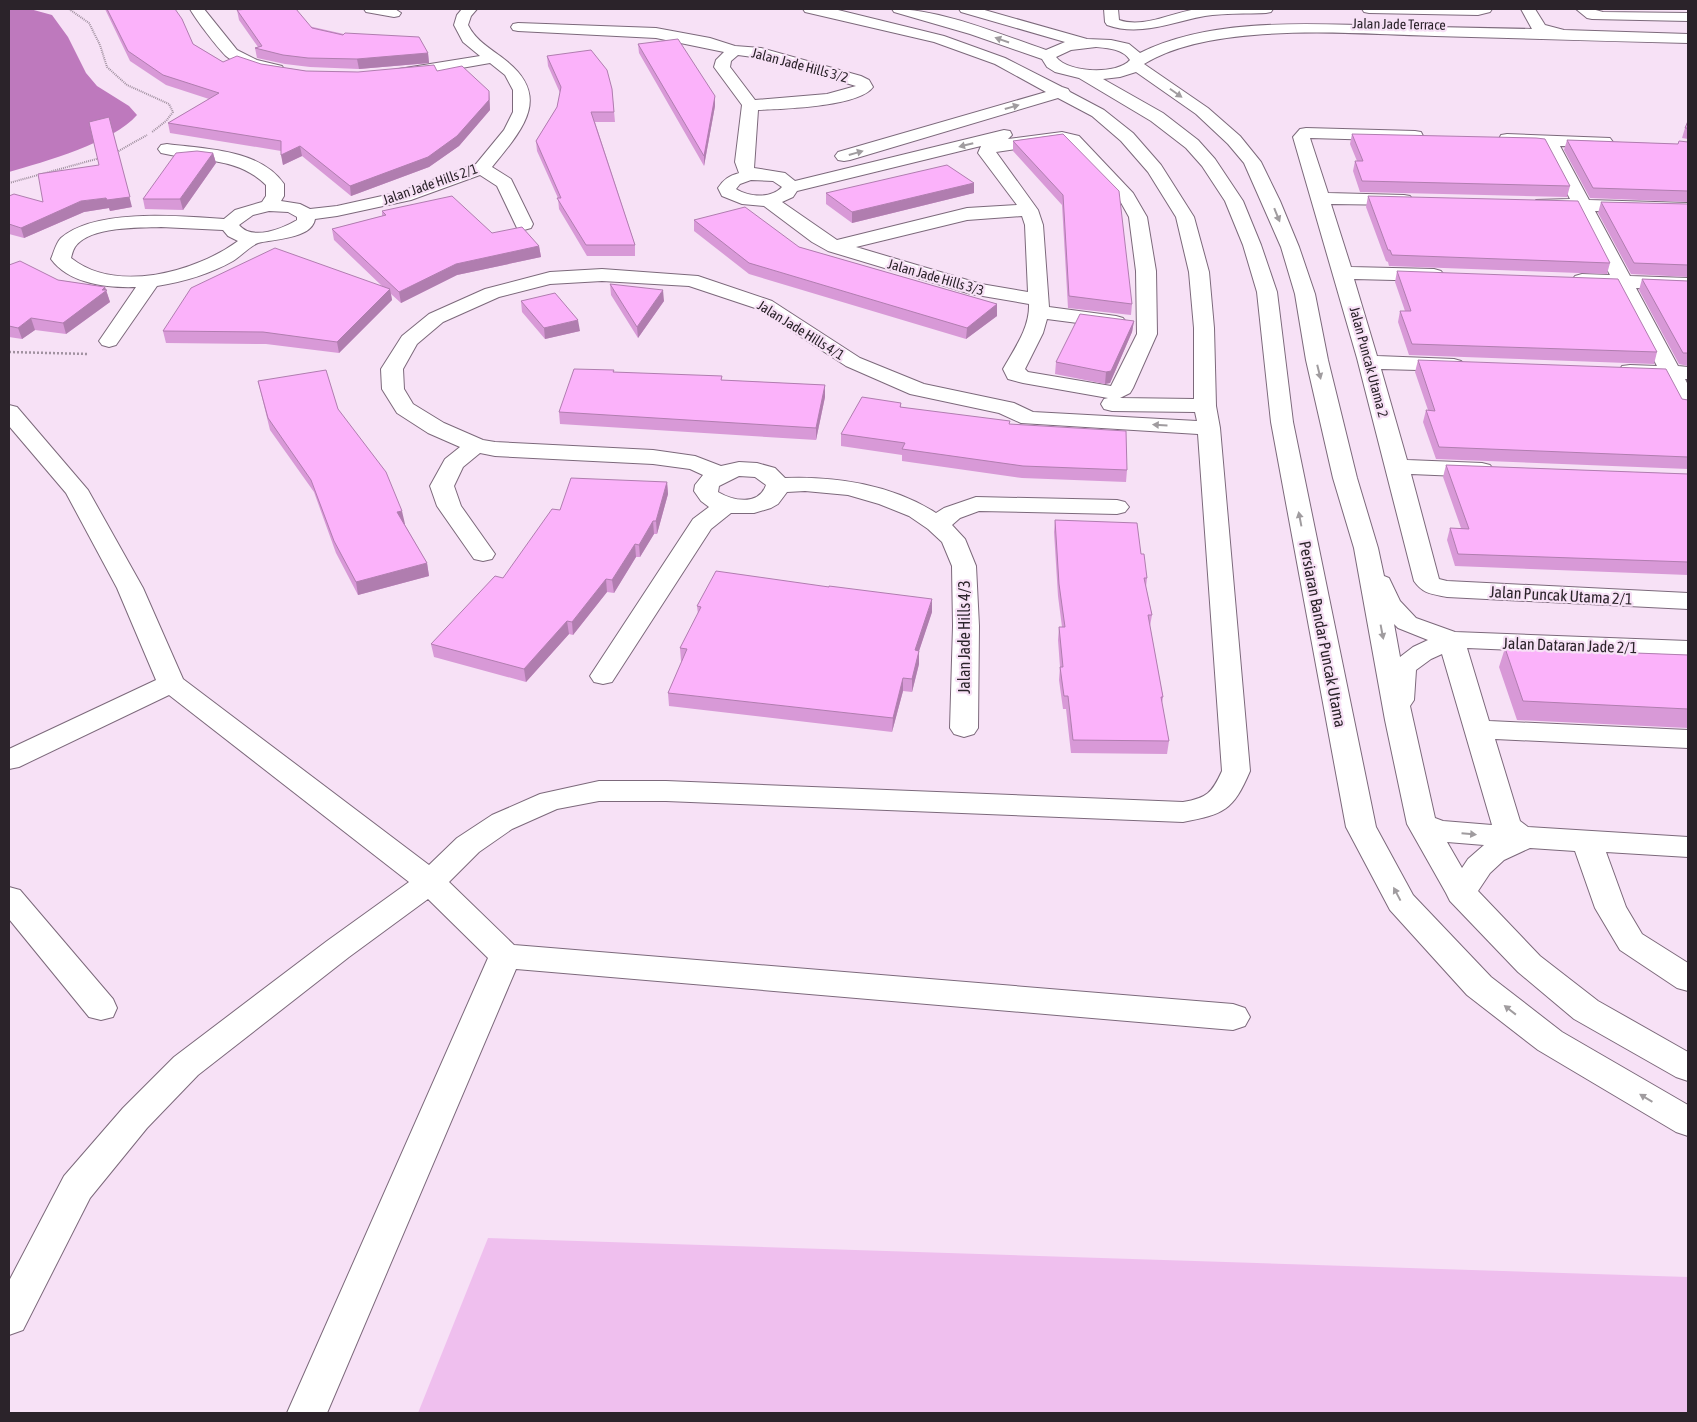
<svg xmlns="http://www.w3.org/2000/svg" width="1697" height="1422" font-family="'Asap Condensed',sans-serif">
  <rect width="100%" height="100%" fill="#f7e1f6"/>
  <path fill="#efbfee" d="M488,1238l1200,39v136h-1270z"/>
  <path fill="#be79bd" d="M9,9h21l22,6 16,22 18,36 11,13 32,20 8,9c-23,27 -93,47 -128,57z"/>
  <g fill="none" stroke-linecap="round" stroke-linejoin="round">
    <defs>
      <path id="minor" d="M190,9h14l33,41 20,10 25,6 2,3 -2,3c-15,4 -45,-6 -56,-16 -10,-10 -29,-35 -36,-47z
        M364,9h31l6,4 -2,3 -5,1 -28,-5z
        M462,9h15l-6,7 -3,9c8,16 23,24 36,34 50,38 17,72 -12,108l19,12 22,45 -2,4 -7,2 -7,-2 -20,-42 -17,-11 -69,25 -74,16 -22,3c-3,20 -42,20 -57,24 -8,3 -17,13 -25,18 -23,13 -50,21 -76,25l-41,59 -7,2 -7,-2 -3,-4 37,-54c-28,1 -67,-3 -85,-28 3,-7 5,-16 10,-21 34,-30 120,-22 163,-19l11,-9 27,-8 4,-6v-11c-29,-29 -68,-23 -105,-32l-3,-4 3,-4 6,-1c38,5 93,5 117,40v12l-3,5 19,3 10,5 27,-3 63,-14 76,-28 28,-34 9,-18v-22l-8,-15 -15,-12 -91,16 -6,-2 -2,-3 2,-3 6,-2 81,-13 -17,-14 -9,-17 3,-10zM269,211l19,1 9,5v3c-15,9 -45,21 -58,5l14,-10zM161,227l62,3 5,6 10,5c-42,31 -122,53 -167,17 1,-4 2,-8 4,-11 14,-21 64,-19 86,-20z
        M803,9l35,1 106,26 61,22 57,29 6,2 2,3 34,18 29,23 28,32 33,52 15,55 5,56 2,78 4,22 30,343c-17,40 -26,43 -67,51l-517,-21h-67l-42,8 -45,20 -33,23 -30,30 65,63 719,59 12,4 5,9 -5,9 -12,4 -717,-61 -189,444h-40l201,-455 -60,-59 -79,58 -151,118 -51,53 -57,70 -67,132 -14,5v-54l55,-105 59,-68 51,-51 153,-116 82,-59 -240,-187 -150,72 -10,2v-20l147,-69 -39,-92 -51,-95 -57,-67v-21l8,2 71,83 55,98 40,91 246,186 28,-27 35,-23 48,-21 59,-13h67l517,21c24,-4 29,-9 39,-31l-24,-337 -177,-11 -22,-10 -89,-19 -64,-28 -88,-57 -69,-23 -87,-5 -52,3 -51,13 -56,25 -26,22 -14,25 1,20 9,15 31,19 39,17 12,2 158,8 42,6 26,10 18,-4 18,1 18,5 10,10c51,-2 108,7 151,35l8,-5 32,-11 141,3 8,2 4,5 -4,5 -8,2 -138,-3 -19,7 -8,7 13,14 11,27 3,60 -1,102 -4,6 -10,3 -10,-3 -4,-6 3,-102 -1,-60 -10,-24 -14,-13 -19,-13 -30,-12 -31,-9 -43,-4 -18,1 -9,12 -7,4 -17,5h-23l-20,16 -99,153 -9,2 -9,-2 -4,-6 103,-157 16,-12 -8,-6 -7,-10 1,-6 8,-10 -13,-6 -37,-5 -158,-8 -15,-3 -17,14 -9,19 7,20 34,48 -3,5 -9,2 -9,-2 -37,-53 -7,-20 15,-27 15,-12 -32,-14 -31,-20 -15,-24 -1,-20 21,-33 27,-22 56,-25 65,-17 52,-3 96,7 74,25 88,57 64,26 90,19 19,9 164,9 -2,-9 -83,-1 -8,-2 -3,-5 3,-5 4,-1 -85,-15 -15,-4 -5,-10c11,-20 27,-41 26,-65l-58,-10 -143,-43 -16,-9 -48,-36 -22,-2 -20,-8 -4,-8c6,-9 11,-12 21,-15l-4,-11 7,-57 -28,-38 2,-7 8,-8 -68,-14 -138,-7 -5,-1 -2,-3 2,-3 5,-1 138,5 54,10 25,8 26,2 100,28 8,4 4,7c-14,20 -92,22 -115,23l-4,58 31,5 10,8 209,-51 6,1 2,4 -4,4 54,-7 17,4 54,57 14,24 9,54 1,63 -24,54 -3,5 -10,5 74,1v-71l-5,-56 -13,-55 -28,-45 -27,-31 -29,-25 -34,-18 -208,62 -6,1 -6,-1 -3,-4 3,-4 208,-60 -51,-28 -61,-22 -129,-30zM738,55l22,3 96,28 -29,8 -72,6 -25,-33 1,-6zM1062,142l5,2 52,55 10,18 7,54 1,63 -26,52 -83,-14 -3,-3 18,-36 4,-14 69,9 7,-2 3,-4 -3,-4 -7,-2 -67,-9 -6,-82 -5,-15 -42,-58zM981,146l-3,7 39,52 -50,3 -130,32 -55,-38 11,-5 4,-6zM751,180l22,1 9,6c-11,12 -33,10 -46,2l4,-5zM1022,216l3,9 3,67 -47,-8 -125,-37 111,-27zM739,476l16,1 11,8c-7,21 -33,16 -48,7l1,-6z
        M892,9c49,0 107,25 154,41l19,-8 -104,-30 -2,-3h22l106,30 24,1 18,4 11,9c72,-36 170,-29 248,-27 48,1 96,2 144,3l-11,-20h14l10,16 19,5 124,4v9c-84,-2 -169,-5 -253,-7 -81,-2 -222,-15 -291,28l64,44 32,28 21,26 19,39 19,46 16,47 13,66 29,118 21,70 6,28 5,2 11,23 16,17 39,14 233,9v16l-221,-9 22,73 199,9v18l-193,-9 25,82 8,6 160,10v20l-82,-5 20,55 16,27 46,29v28l-11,-3 -57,-38 -25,-42 -20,-57 -45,-3 -26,12 -14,13 -12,18 62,65 58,45 90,51v29l-12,-4 -102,-58 -56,-47 -68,-71 -4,-8 -39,-69 -22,-104 -31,-172 -21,-70 -27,-118 -11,-66 -14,-47 -37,-84 -16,-19 -32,-30 -60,-42 -16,5 -17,2 60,34 35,27 17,19 28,42 18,44 16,47 16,130 83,405 37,68 78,82 71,55 126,73v31l-12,-4 -138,-82 -71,-55 -77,-85 -44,-83 -75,-405 -14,-130 -14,-47 -18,-44 -23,-35 -16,-18 -35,-27 -72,-43 -24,-6 -8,-5 -5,-8 -72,-25 -76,-22zM1096,47c12,1 27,2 34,13 -13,15 -62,13 -74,-3l15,-7zM1394,624l4,4 30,12 -15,7 -13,10zM1442,654l50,171 -49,-4 -8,-3 -25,-112 4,-6 2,-30 15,-11zM1447,842l37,3 -16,14 -6,9z
        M1104,9h14l1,11c26,9 55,-9 80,-11 24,-2 51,-2 74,0l-2,3 -5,1c-20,1 -41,0 -61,3 -34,6 -65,21 -98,9l-2,-3z
        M1362,9h130l-2,3 -12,3 -109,-2 -5,-1z
        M1576,9h16l11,3 85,1v8l-96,-2 -5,-1z
        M1306,128l109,3 6,1 2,4 -2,4 -6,1 -105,-3 18,55 76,2 6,1 3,4 -3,4 -6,1 -73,-1 20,63 83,2 7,2 3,4 -3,4 -7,2 -80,-2 23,77 77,3 7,2 4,4 -4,4 -7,2 -73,-2 26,91 75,3 8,2 4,5 -4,5 -8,2 -71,-3 28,105 8,2 241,12v16l-241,-12c-15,-3 -24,-3 -33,-16l-57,-223 -64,-221 7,-8z
        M1507,134l103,4 3,4 -3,4 -6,1 -44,-1 29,54 99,3v10l-93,-2 35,65 58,2v12l-52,-2 42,78 10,1v12h-3l3,6v26l-8,-1 -17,-31 -41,-3 -3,-5 3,-5 8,-1 27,1 -41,-79 -41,-3 -3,-4 3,-4 7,-2 28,1 -34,-65 -40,-2 -3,-4 3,-4 34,-1 -28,-54 -41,-2 -2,-4 2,-4z
        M9,887l11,3 93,109 4,9 -4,9 -12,3 -12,-3 -80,-98z"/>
    </defs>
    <use href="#minor" stroke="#7c697b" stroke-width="2"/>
    <path stroke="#a191a0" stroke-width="2" stroke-dasharray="1 1" stroke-linecap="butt" d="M69,9l20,14 11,22 7,22 20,18 42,19 4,8 -7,9 -14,11
      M115,153l32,-18
      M9,183l91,-25"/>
    <path stroke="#a191a0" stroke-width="2.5" stroke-dasharray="2 2" stroke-linecap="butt" d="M9,352l80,2"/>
    <use href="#minor" fill="#fff" fill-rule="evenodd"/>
  </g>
  <path fill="#d899d7" d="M105,9h70l18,35 30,18 38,2 45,7 52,1 79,-1 52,20 1,19 -31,36 -30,21 -78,29 -49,-40 -19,9 -2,-14 -111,-18 -2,-10 41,-24 -43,-14 -36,-24z
    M1615,9h60l-1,1z
    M237,10l191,43 1,10 -70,6 -49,-2 -25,-3 -28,-6 -2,-10 3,-1 -19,-27z
    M638,44l77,52v10l-11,60 -65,-113z
    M547,56l65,33 3,33h-20l40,123v11h-48l-28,-47 -1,-11 -21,-47 -1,-10 21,-34 3,-14 -12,-27z
    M1688,121v18l-6,-1 3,-10z
    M1063,134l69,170 -1,11 -63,-7 -6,-103 -49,-54v-10z
    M1352,134l218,52 -3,11 -207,-5 -7,-21 2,-10h2l-7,-17z
    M1567,140l111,4 10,-2v60l-98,-4 -26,-48z
    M213,153l3,10 -33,47 -38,-1 -2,-10z
    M974,183v10l-122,30 -26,-19v-11z
    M9,196l34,6 89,5 -22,4 -1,-3 -25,4 -60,26 -15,-4z
    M1368,196l242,67 -3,11 -218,-8 -1,-4 -2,-1 -20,-54z
    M1601,202l87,2v73l-57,-3 -33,-61z
    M382,211l110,22 47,13 2,11 -84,18 -56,28 -10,-9 1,6 -53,53 -73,-9 -100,-1 -3,-12 219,-45 -48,-46 -2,-11 50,-13z
    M694,220l105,27 198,57v12l-31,23 -217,-65 -55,-43z
    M9,265l49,15 47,7 5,15 -44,32 -31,-4 -13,9 -13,-2z
    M1397,271l260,81 -3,12 -245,-9 -11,-33 2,-11h5l-10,-29z
    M1642,279l46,2v85l-9,-2 -40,-74z
    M610,284l54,17 -26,37 -27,-43z
    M521,301l59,30 -35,8 -23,-27z
    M1134,321l-2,11 -22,51 -5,1 -50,-10 1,-12z
    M1418,360l270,40v69l-252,-10 -13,-37 3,-12h2l-13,-38z
    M614,370v2l108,8 103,5v12l-9,43 -256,-16 -1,-12z
    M258,381l80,28 89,154 2,13 -71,19 -22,-42 -22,-61 -44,-62z
    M901,403v4l109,17 117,46 -1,12 -104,-4 -120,-17v-6l-61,-9v-12z
    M1446,465l242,9v101l-233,-9 -8,-26 3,-12h11l-18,-51z
    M667,482l1,12 -11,40h-3l-14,23h-4l-22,36 -7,-1 -34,43 -4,-1 -43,48 -92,-25 -3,-13 72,-66 57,-68z
    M1055,520l86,34 6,24 -1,9 6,28 -2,11 13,71 -1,6 7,38 -2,13 -96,-1 -5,-44h-3l-4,-29 1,-13 -2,-27 1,-13h3l-4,-31 -4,-64z
    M697,606l235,6 -13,39v13l-7,28 -9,-1 -11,41 -223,-26 -1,-13 14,-32h-1l-1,-13 18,-34z
    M1505,648l183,7v73l-171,-8 -18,-53z"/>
  <path fill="#b07daf" d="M428,53l1,10 -70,6 -2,-10z
    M489,91l1,19 -31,36 -30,21 -78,29 -1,-10z
    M715,96v10l-11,60v-10z
    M109,117l23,90 -22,4 -1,-3 -25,4 -60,26 -3,-10 60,-27 25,-3z
    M300,146l2,10 -19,9 -2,-10z
    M213,153l3,10 -33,47 -3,-11z
    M974,183v10l-122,30v-11z
    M539,246l2,11 -84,18 -56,28 -2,-11 57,-28z
    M105,287l5,15 -44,32 -3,-11z
    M390,289l2,11 -53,53 -2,-11z
    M663,290l1,11 -26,37 -1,-11z
    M997,304v12l-31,23 1,-11z
    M31,318l4,12 -13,9 -4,-11z
    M578,320l2,11 -35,8 -1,-11z
    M1134,321l-2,11 -22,51 -5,1 1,-12z
    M825,385v12l-9,43v-12z
    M667,482l1,12 -11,40 -1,-13z
    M402,511l3,13 -6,1 -2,-13z
    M653,521l1,13 -14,23 -1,-12z
    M635,544l1,13 -22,36 -2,-13z
    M427,563l2,13 -71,19 -2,-13z
    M606,579l1,13 -34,43 -1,-13z
    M932,599v13l-13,39v13l-7,28v-13l3,-29z
    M567,621l2,13 -43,48 -2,-13z
    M903,678v13l-11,41 1,-14z"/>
  <path fill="#fbb2fa" stroke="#b07daf" d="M107,9h68l7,10 11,25 30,18 14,-6 24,8 45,7 52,1 76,-7 3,6 25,-5 27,25v9l-32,36 -29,21 -78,29 -50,-40 -19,9v-14l-113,-18 51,-30 -56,-18 -35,-24z
    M249,9h47l16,19 31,7 2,-2 74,4 9,16 -71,6 -49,-1 -25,-3 -28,-7 7,-2 -25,-36z
    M678,39l37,57 -11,60 -66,-112z
    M591,50l16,20 5,19 2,23h-23l44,133h-49l-29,-47h4l-25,-57 21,-34 4,-20 -14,-31z
    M109,117l21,80 -23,3 -1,-2 -25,3 -60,27 -12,-4v-28l5,-2 29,8 -5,-28 61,-9 -10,-43z
    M1688,121v7h-3z
    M1063,134l56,57 13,113 -63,-8 -6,-101 -50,-54z
    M1352,134l184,4 9,1 25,47 -208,-5 -7,-20h8z
    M1567,140l111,4 1,-3 9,1v49l-95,-3z
    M197,151l16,2 -33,46h-37l33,-46z
    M947,165l27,18 -122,29 -26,-19z
    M452,196l40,37 30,-6 17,19 -83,18 -57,28 -67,-63 54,-14 -4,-4z
    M1368,196l210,5 32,62 -218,-8 -2,-5h-2z
    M1601,202l87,2v61l-54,-2z
    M745,207l54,40 198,57 -30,24 -218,-65 -55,-43z
    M275,248l115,41 -53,53 -74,-10 -100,-1 28,-43z
    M20,261l38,19 47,7 -3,3h5l-44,33 -32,-5 -13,10 -9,-2v-61z
    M1397,271l221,8 39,73 -245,-8 -12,-33h11z
    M1642,279l46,2v72h-5z
    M610,284l53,6 -26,37z
    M555,293l23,27 -34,8 -23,-27z
    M1080,314l54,7 -23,50 -5,1 -50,-10z
    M1418,360l248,9 16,30 6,1v57l-249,-10 -13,-37 9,1z
    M574,369l40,1 -1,2 109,4 -1,4 104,5 -9,43 -257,-16z
    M326,370l12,39 48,63 16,39 -5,1 30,51 -71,19 -22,-41 -23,-61 -43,-62 -10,-37z
    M862,397l39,6 -1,4 110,14 -1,3 117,7 1,39 -104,-4 -121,-17 3,-6 -64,-9z
    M1446,465l242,9v88l-230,-8 -8,-26 19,1z
    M571,478l96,4 -11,39h-3l-14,24 -4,-1 -23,36 -6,-1 -34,43 -5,-1 -43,48 -93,-25 64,-68 8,2 49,-69 8,1z
    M1055,520l82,3 4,31h3l3,24h-3l8,37h-4l15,82h-2l8,44 -96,-1 -5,-44h-4l-4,-29h3l-4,-40h6l-6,-43z
    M716,571l113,16v-1l103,13 -17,51 4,1 -7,28 -9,-1 -10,40 -225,-25 19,-44 -7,-1 21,-41 -4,-1z
    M1505,648l183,7v54l-165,-8z"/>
  <defs><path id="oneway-solid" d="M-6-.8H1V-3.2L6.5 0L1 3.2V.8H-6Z" transform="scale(1.25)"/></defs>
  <g fill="#a09c9f">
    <use href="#oneway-solid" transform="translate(1002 40) rotate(-161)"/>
    <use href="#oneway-solid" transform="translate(1176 93) rotate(35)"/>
    <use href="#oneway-solid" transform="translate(1012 107) rotate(-16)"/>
    <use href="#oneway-solid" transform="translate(966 145) rotate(166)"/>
    <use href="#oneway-solid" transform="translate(856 153) rotate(-16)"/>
    <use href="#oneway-solid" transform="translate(1277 215) rotate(68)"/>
    <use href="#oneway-solid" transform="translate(1319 372) rotate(76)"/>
    <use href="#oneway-solid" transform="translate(1160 425) rotate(-177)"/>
    <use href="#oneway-solid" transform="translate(1300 519) rotate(-101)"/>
    <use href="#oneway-solid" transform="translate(1382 632) rotate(79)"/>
    <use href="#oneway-solid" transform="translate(1469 834) rotate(5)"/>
    <use href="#oneway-solid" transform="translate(1397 894) rotate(-118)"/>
    <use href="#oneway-solid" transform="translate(1510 1010) rotate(-142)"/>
    <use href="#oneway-solid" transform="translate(1646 1098) rotate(-149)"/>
  </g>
  <g text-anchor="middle" stroke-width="4.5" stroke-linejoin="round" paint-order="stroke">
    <g font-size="14" fill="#2b232a" stroke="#f7e1f6">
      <text transform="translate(1399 24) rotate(1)" y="5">Jalan Jade Terrace</text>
      <text transform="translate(800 65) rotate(15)" y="5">Jalan Jade Hills 3/2</text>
      <text transform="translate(430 184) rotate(-19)" y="5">Jalan Jade Hills 2/1</text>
      <text transform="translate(936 277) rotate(16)" y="5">Jalan Jade Hills 3/3</text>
      <text transform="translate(801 330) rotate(32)" y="5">Jalan Jade Hills 4/1</text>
      <text transform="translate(1369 362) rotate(75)" y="5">Jalan Puncak Utama 2</text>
    </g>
    <g font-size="16" fill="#2b232a" stroke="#f7e1f6">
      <text transform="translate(1561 595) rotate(3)" y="6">Jalan Puncak Utama 2/1</text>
      <text transform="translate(1323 634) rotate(79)" y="6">Persiaran Bandar Puncak Utama</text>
      <text transform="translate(964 637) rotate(-90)" y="6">Jalan Jade Hills 4/3</text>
      <text transform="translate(1570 645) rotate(2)" y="6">Jalan Dataran Jade 2/1</text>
    </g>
  </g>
  <rect width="1697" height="1422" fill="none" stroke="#2b232a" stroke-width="20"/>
</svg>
